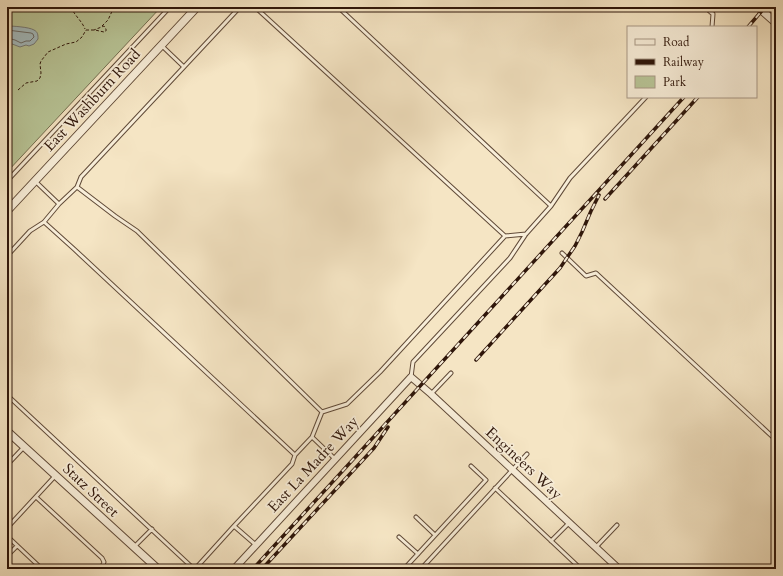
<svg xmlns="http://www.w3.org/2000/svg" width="783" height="576" font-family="Cardo,serif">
  <rect width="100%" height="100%" fill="#f5e5c4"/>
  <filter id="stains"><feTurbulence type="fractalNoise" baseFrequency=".005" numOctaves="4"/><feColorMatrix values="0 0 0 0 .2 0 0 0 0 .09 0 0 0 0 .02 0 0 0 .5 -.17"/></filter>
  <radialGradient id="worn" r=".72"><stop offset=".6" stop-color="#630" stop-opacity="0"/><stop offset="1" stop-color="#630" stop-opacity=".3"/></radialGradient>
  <path fill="#b8c597" stroke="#746e50" d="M7,7h154l-154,165z"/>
  <path fill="#a3bcc0" stroke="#757a77" d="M7,26c6,0 22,1 27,4 4,2 4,5 4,9l-4,5 -5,2 -3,-1 -6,2 -13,-5z"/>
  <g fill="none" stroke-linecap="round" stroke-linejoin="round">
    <path stroke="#696965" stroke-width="1" d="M7,30l24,3 2,1 1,3 -4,4h-4l-5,2 -6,-3 -8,-2"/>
    <defs>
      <path id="service" d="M255,7l250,229
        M338,7l213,199
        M705,7l8,7 -1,13
        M161,45l23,22
        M7,181l163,-174
        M35,181l24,23
        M77,187l38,29 22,15 185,181
        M44,222l30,27 221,206
        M562,253l24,23 10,-3 180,167
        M7,256l23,-25 14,-9 15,-18 18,-17 4,-10 159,-170
        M411,377l2,-15 97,-104 16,-24 25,-28 19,-28 76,-81
        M431,394l20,-21
        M7,395l187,174
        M312,437l23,22
        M7,465l17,-18
        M495,488l86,81
        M36,497l66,61 2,4 -3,7
        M416,517l19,18
        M234,526l22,19
        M7,528l49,-53
        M7,536l35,33
        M399,537l19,17
        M551,541l18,-18
        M134,547l18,-18
        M596,547l21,-22
        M7,556l10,-10
        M195,569l39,-43 58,-62 3,-9 17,-18 10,-25 25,-8 33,-32 125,-136 21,-2
        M404,569l82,-89 -15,-14
        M421,569l106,-115"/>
      <path id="minor" d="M234,569l177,-192 20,17 188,175"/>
      <path id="tertiary" d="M758,7l18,16
        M7,211l190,-204
        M7,431l151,138"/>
    </defs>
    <use href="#service" stroke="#604a38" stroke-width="5"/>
    <use href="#minor" stroke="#604a38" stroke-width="8"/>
    <use href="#tertiary" stroke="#604a38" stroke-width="9"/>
    <path stroke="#2f160a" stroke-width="1" stroke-dasharray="3 2" stroke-linecap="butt" d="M71,7c3,8 11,14 14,22
      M102,26l6,-6 6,-13
      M86,30h9l9,2 2,-1v-2l-2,-3 -10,4
      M18,90l8,-7 11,-2 3,-3 1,-5 -1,-9 1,-3 7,-9 18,-8 10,-2 6,-5 4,-7"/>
    <use href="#service" stroke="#f8eed9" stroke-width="3"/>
    <use href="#minor" stroke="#f8eed9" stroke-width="6"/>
    <use href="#tertiary" stroke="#f8eed9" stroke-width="7"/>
    <defs>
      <path id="rail" d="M748,27l17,-20
        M605,199l93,-102
        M476,360l84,-92 15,-22 7,-14 9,-21 8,-16
        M253,569l431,-472
        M262,569l112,-121 14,-21"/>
    </defs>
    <use href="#rail" stroke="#2f160a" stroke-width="3.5"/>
    <use href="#rail" stroke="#f8eed9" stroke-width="2" stroke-dasharray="6" stroke-linecap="butt"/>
  </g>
  <g text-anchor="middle" stroke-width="3.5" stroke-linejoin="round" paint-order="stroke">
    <g font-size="15" fill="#2f160a" stroke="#f8eed9">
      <text transform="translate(92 100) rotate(-47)" y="5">East Washburn Road</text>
      <text transform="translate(524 463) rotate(43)" y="5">Engineers Way</text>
      <text transform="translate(313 464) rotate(-47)" y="5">East La Madre Way</text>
      <text transform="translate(91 490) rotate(43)" y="5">Statz Street</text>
    </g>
  </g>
  <rect width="783" height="576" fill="none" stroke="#f5e5c4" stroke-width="24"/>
  <rect x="8" y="8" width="767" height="560" fill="none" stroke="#2f160a" stroke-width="2"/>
  <rect x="12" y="12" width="759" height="552" fill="none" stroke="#2f160a"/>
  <rect x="627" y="26" width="130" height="72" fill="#f8eed9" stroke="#a89886"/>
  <rect x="635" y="39" width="20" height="6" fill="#f8eed9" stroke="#a89886"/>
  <text x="663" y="46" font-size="12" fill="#2f160a">Road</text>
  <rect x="635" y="59" width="20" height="6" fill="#2f160a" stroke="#a89886"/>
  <text x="663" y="66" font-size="12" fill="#2f160a">Railway</text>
  <rect x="635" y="76" width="20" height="12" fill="#b8c597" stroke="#a89886"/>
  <text x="663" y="86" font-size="12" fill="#2f160a">Park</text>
  <rect width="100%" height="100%" filter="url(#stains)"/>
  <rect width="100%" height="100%" fill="url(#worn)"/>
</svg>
